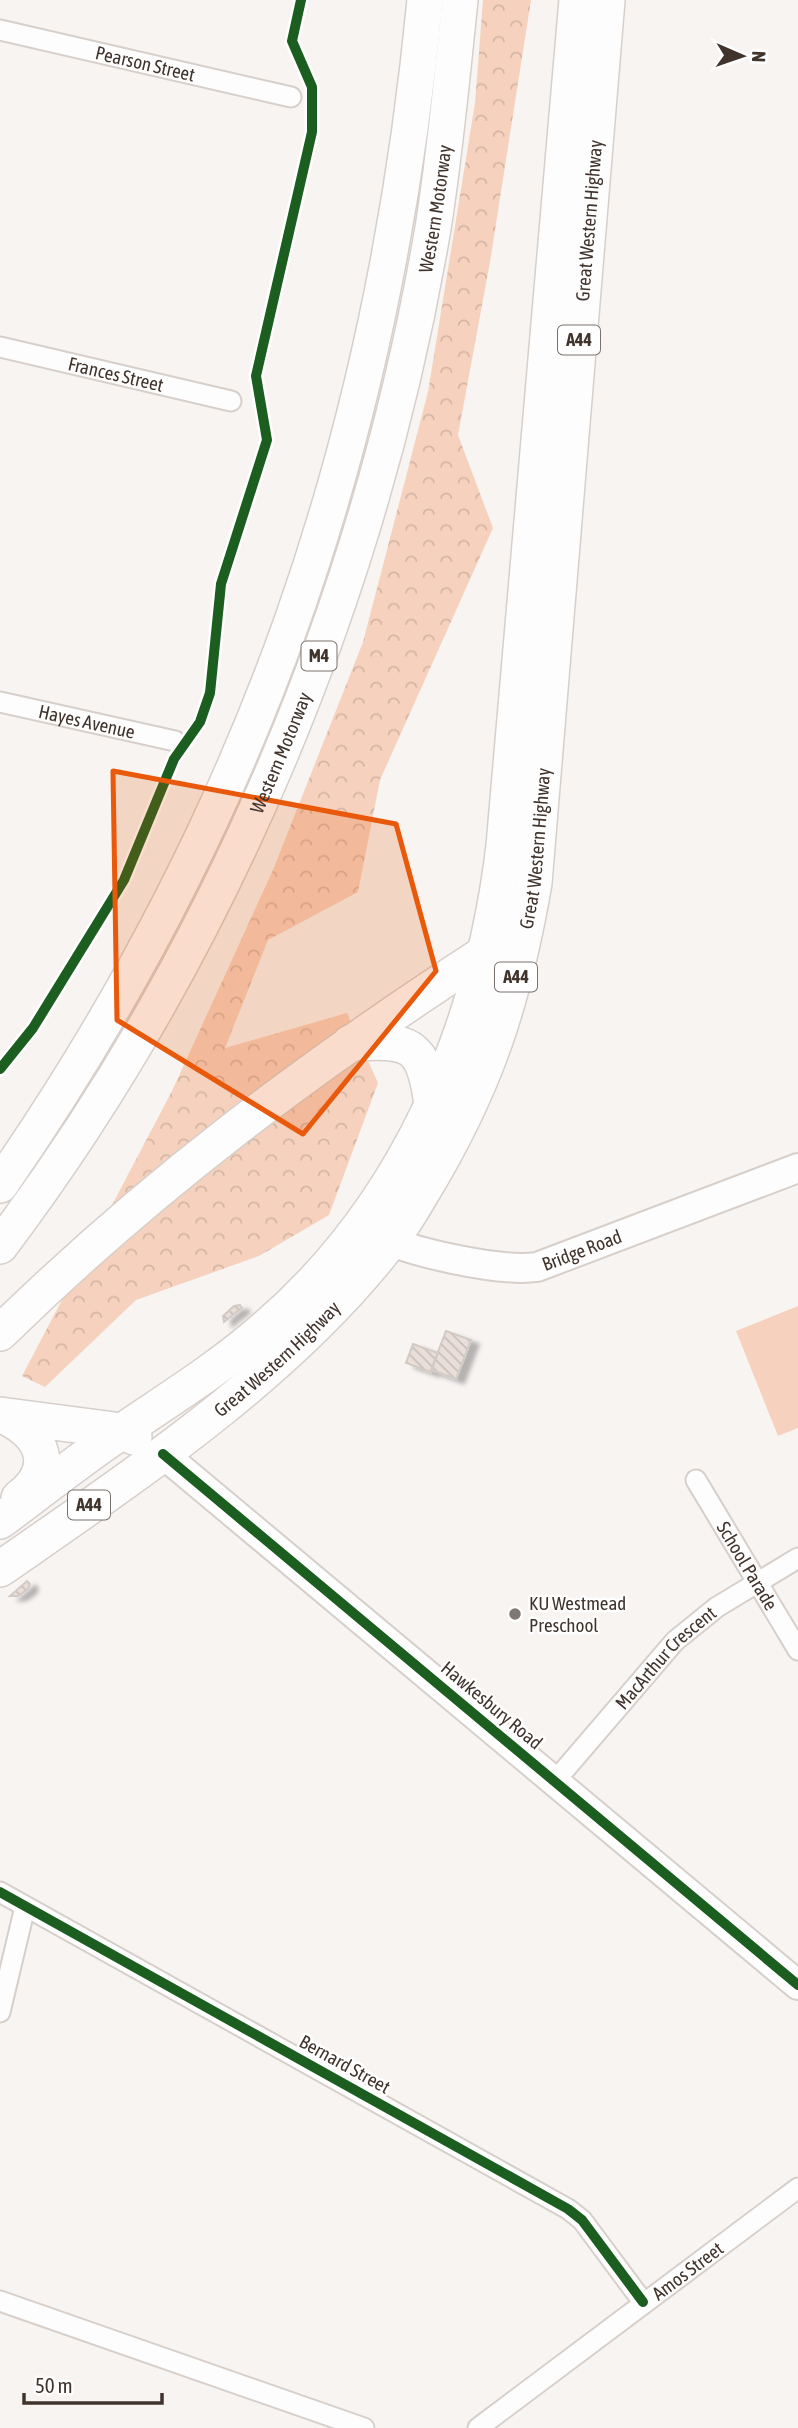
<svg xmlns="http://www.w3.org/2000/svg" width="798" height="2428" font-family="'Asap Condensed',sans-serif">
  <defs>
    <pattern id="forest-crowns" width="20" height="18" patternUnits="userSpaceOnUse" patternTransform="scale(1.75)"><rect width="20" height="18" fill="#f6d2be"/><path d="M2 6a3 3 0 1 1 6 0M12 15a3 3 0 1 1 6 0" fill="none" stroke="#d4b5a4"/></pattern>
    <pattern id="building-back-hatch" width="6" height="6" patternUnits="userSpaceOnUse" patternTransform="scale(1.75)"><rect width="6" height="6" fill="#e9ded8"/><path d="M-1 5l2 2M0 0l6 6M5-1l2 2" fill="none" stroke="#c9bfba"/></pattern>
    <filter id="shadow"><feDropShadow dx="8" dy="4.5" stdDeviation="2" flood-color="#0004"/></filter>
  </defs>
  <rect width="100%" height="100%" fill="#f7f4f2"/>
  <path fill="#f6d2be" d="M798,1306v122l-20,8 -42,-105z"/>
  <path fill="url(#forest-crowns)" d="M483,0h48l-41,262 -32,173 35,93 -113,252 -22,112 -90,48 -43,108 122,-35 31,70 -49,132 -70,41 -123,44 -91,87 -23,-11 150,-285 101,-221 90,-228 65,-250 47,-289z"/>
  <path fill="url(#building-back-hatch)" stroke="#d1cac5" stroke-width="2" filter="url(#shadow)" d="M234,1306l6,-1 2,3 -18,14 -1,-6z
    M446,1331l25,9 -15,39 -25,-9z
    M413,1344l25,9 -7,19 -25,-9z
    M27,1581l3,3 -2,5 -10,7h-8z"/>
  <g fill="none" stroke-linecap="round" stroke-linejoin="round">
    <defs>
      <g id="street">
        <path id="s1" d="M0,30l291,67"/>
        <path id="s2" d="M0,347l231,54"/>
        <path id="s3" d="M0,702l175,39"/>
        <path id="s4" d="M696,1480l102,170"/>
        <path id="s5" d="M555,1781l120,-140 42,-34 81,-49"/>
        <path d="M0,1892l568,317 14,11 61,82"/>
        <path d="M0,2012l25,-105"/>
        <path d="M0,2301l364,127"/>
        <path id="s6" d="M478,2428l320,-240"/>
      </g>
      <g id="secondary">
        <path id="s7" d="M373,1233c32,19 127,39 164,34l261,-99"/>
        <path d="M163,1454l635,531"/>
      </g>
      <g id="highway">
        <path d="M350,1043c59,-3 74,-2 82,62"/>
        <path d="M0,1185c254,-366 383,-743 425,-1185"/>
        <path id="s8" d="M0,1246c223,-296 371,-653 433,-1018 12,-75 19,-152 27,-228"/>
        <path d="M0,1333c150,-147 309,-266 485,-380l9,-9"/>
        <path d="M0,1415l122,16 12,6"/>
        <path d="M4,1416c40,18 53,53 15,82"/>
        <path d="M0,1521c41,-30 81,-63 124,-91 47,-32 94,-61 138,-99 144,-122 220,-300 242,-485l73,-846"/>
        <path id="s9" d="M0,1569c135,-94 288,-195 389,-326 12,-15 22,-32 32,-49 64,-105 92,-190 113,-311l73,-883"/>
      </g>
    </defs>
    <use href="#street" stroke="#d7cfca" stroke-width="23"/>
    <use href="#secondary" stroke="#d7cfca" stroke-width="32"/>
    <use href="#highway" stroke="#d7cfca" stroke-width="38"/>
    <use href="#street" stroke="#fefdfd" stroke-width="19"/>
    <use href="#secondary" stroke="#fefdfd" stroke-width="28"/>
    <use href="#highway" stroke="#fefdfd" stroke-width="35"/>
    <defs>
      <path id="cycleway" d="M0,1069l33,-41 91,-148 50,-121 26,-37 10,-29 11,-109 46,-144 -11,-64 56,-244v-45l-20,-46 9,-41
        M163,1454l635,531
        M0,1892l568,317 14,11 61,82"/>
    </defs>
    <use href="#cycleway" stroke="#fff" stroke-width="15"/>
    <use href="#cycleway" stroke="#1b5e20" stroke-width="10"/>
  </g>
  <path fill="#e8590c" fill-opacity="0.2" stroke="#e8590c" stroke-width="5" stroke-linejoin="round" d="M113,771l283,53 40,147 -133,163 -186,-114z"/>
  <circle fill="#817772" stroke="#fff" stroke-width="2.5" cx="515" cy="1614" r="7"/>
  <g text-anchor="middle" stroke-width="5" stroke-linejoin="round" paint-order="stroke">
    <g fill="#fff" stroke="#7a716c" stroke-width="2">
      <rect x="558" y="325.5" width="42" height="29" rx="5"/>
      <rect x="301.5" y="641.5" width="35" height="29" rx="5"/>
      <rect x="495" y="962.5" width="42" height="29" rx="5"/>
      <rect x="68" y="1490.5" width="42" height="29" rx="5"/>
    </g>
    <g font-size="18" font-weight="bold" fill="#41342d">
      <text x="579" y="346">A44</text>
      <text x="319" y="662">M4</text>
      <text x="516" y="983">A44</text>
      <text x="89" y="1511">A44</text>
    </g>
    <g font-size="19" fill="#41342d" stroke="#fff">
      <text dy="7" stroke="none"><textPath href="#s1" startOffset="149">Pearson Street</textPath></text>
      <text dy="7" stroke="none"><textPath href="#s8" startOffset="1136">Western Motorway</textPath></text>
      <text dy="7" stroke="none"><textPath href="#s9" startOffset="1566">Great Western Highway</textPath></text>
      <text dy="7" stroke="none"><textPath href="#s2" startOffset="119">Frances Street</textPath></text>
      <text dy="7" stroke="none"><textPath href="#s3" startOffset="89">Hayes Avenue</textPath></text>
      <text dy="7" stroke="none"><textPath href="#s8" startOffset="569">Western Motorway</textPath></text>
      <text dy="7" stroke="none"><textPath href="#s9" startOffset="936">Great Western Highway</textPath></text>
      <text dy="7" stroke="none"><textPath href="#s7" startOffset="217">Bridge Road</textPath></text>
      <text dy="7" stroke="none"><textPath href="#s9" startOffset="348">Great Western Highway</textPath></text>
      <text dy="7" stroke="none"><textPath href="#s4" startOffset="100">School Parade</textPath></text>
      <text dy="7" stroke="none"><textPath href="#s5" startOffset="166">MacArthur Crescent</textPath></text>
      <text transform="translate(492 1705) rotate(40)" y="7">Hawkesbury Road</text>
      <text transform="translate(345 2064) rotate(29)" y="7">Bernard Street</text>
      <text dy="7" stroke="none"><textPath href="#s6" startOffset="262">Amos Street</textPath></text>
    </g>
    <g font-size="19" fill="#41342d" stroke="#fff" text-anchor="start">
      <text x="529" y="1610">KU Westmead<tspan x="529" dy="22">Preschool</tspan></text>
    </g>
  </g>
  <g transform="translate(742 56) rotate(92)" stroke="#ffffff" stroke-width="5" paint-order="stroke">
  <path d="M0-5L12 26L0 18L-12 26Z" fill="#41342d"/>
  <text y="-10" font-size="19" font-weight="bold" text-anchor="middle" fill="#41342d">N</text>
  </g>
  <path d="M24 2393v10h138v-10" fill="none" stroke="#41342d" stroke-width="3.5"/>
  <text x="35" y="2393" font-size="21" fill="#41342d" stroke="#ffffff" stroke-width="5" paint-order="stroke">50 m</text>
</svg>
